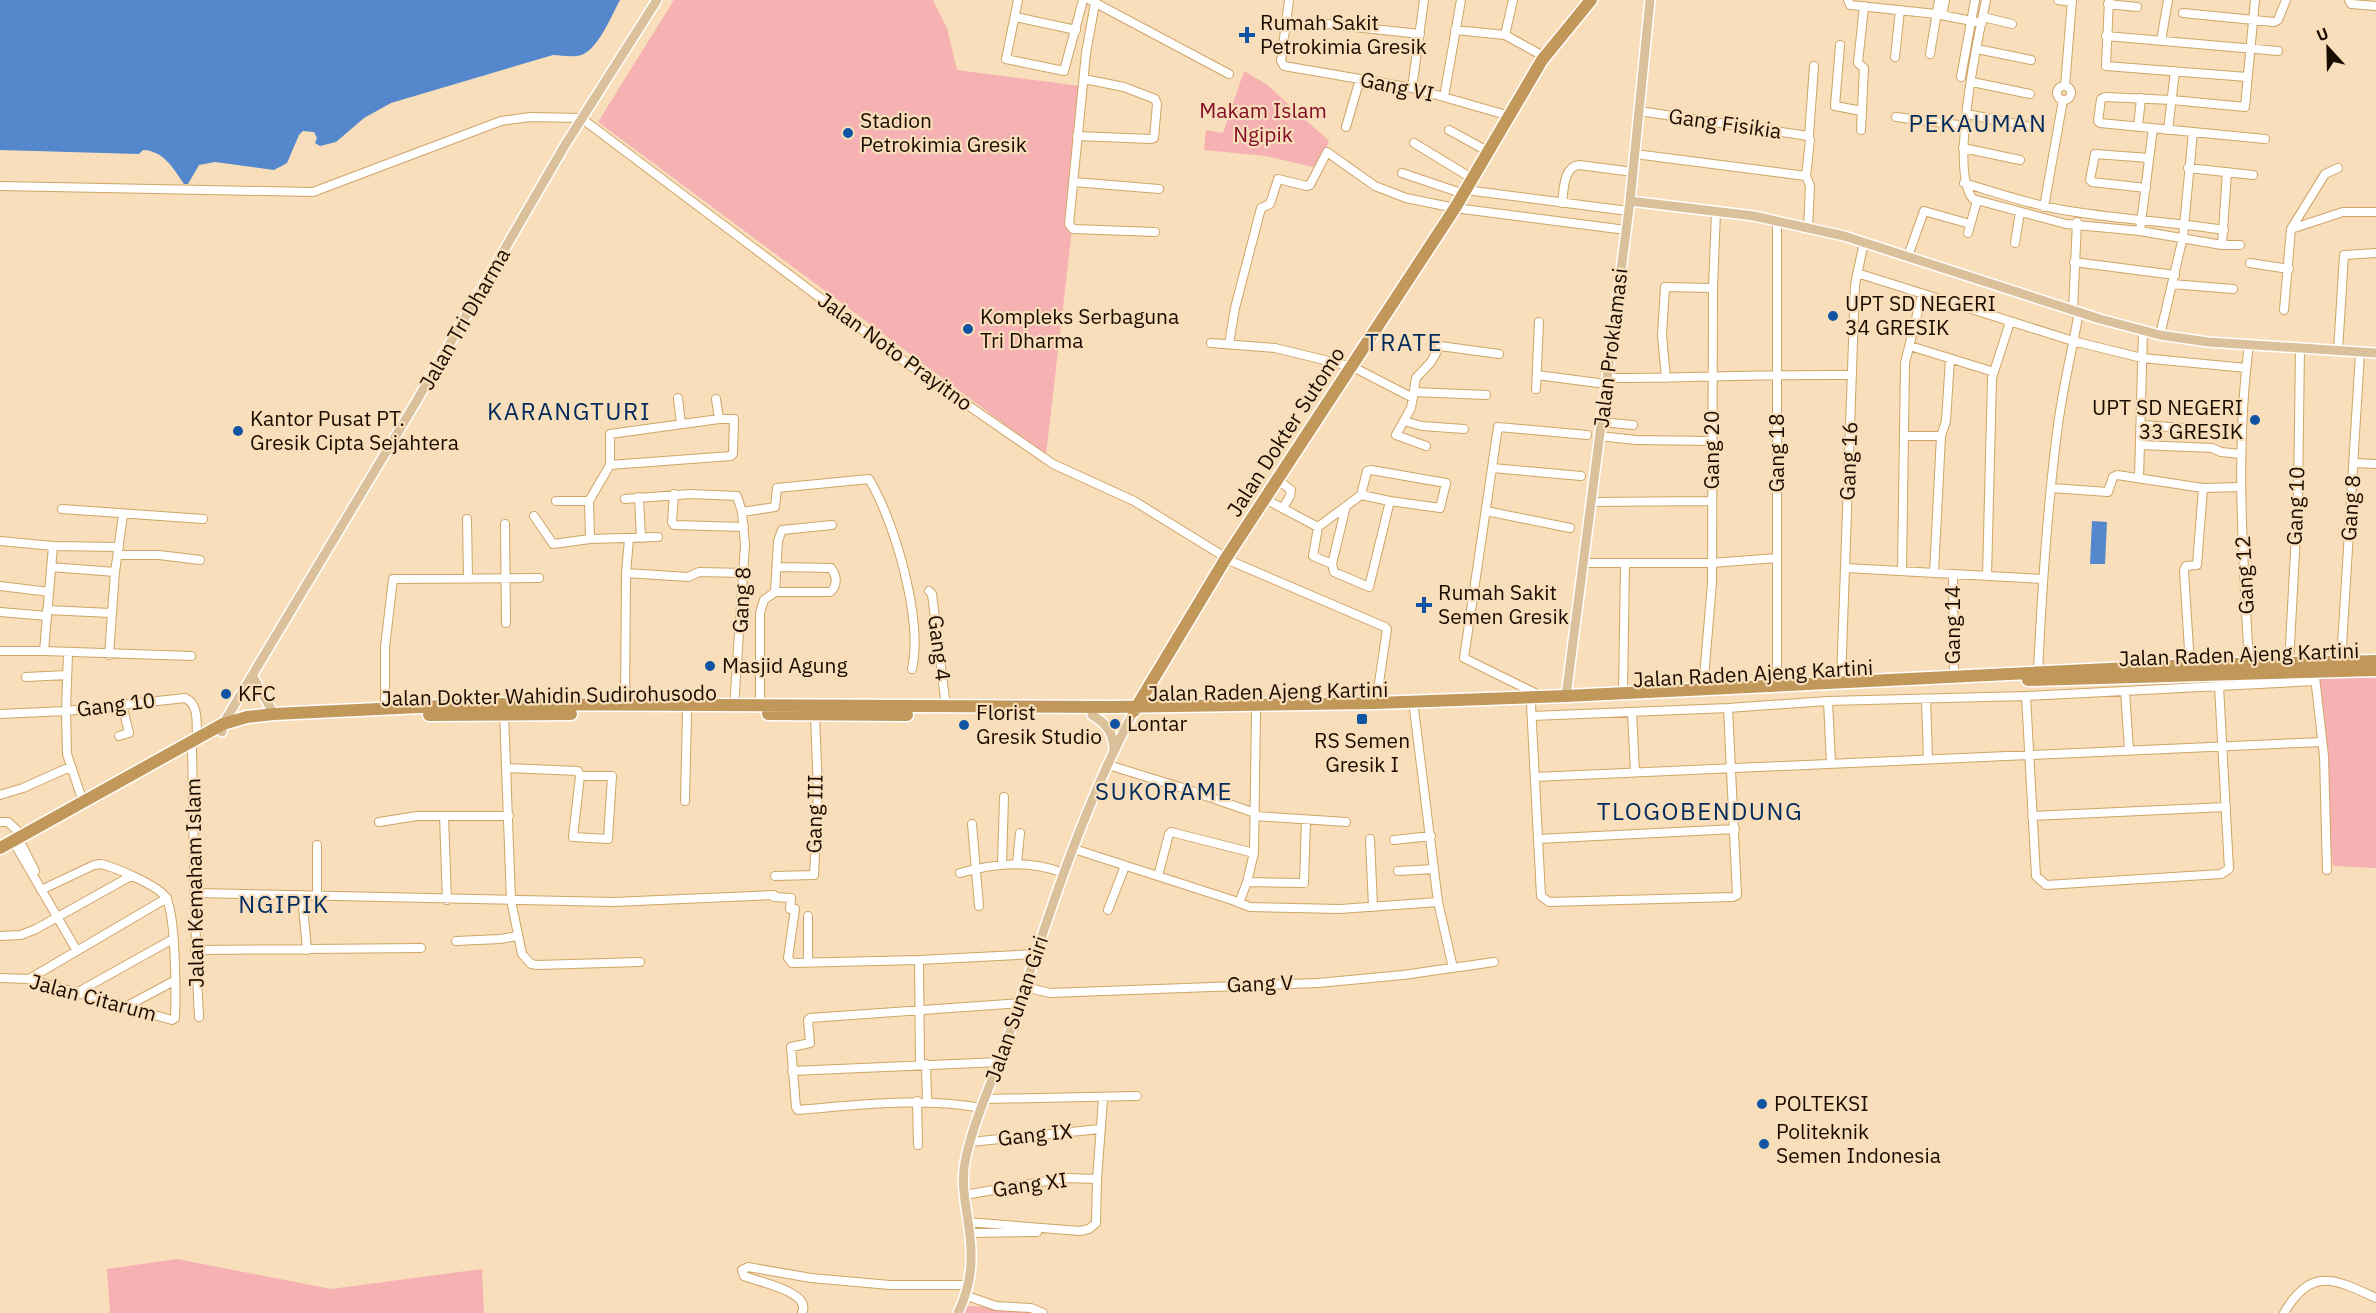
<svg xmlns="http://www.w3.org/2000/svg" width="2376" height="1313" font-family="'IBM Plex Sans',sans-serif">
  <rect width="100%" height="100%" fill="#f8deba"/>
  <path fill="#f6b1b3" d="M674,0h259l14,28 10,42 123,16 -3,100 -31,269 -448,-333z
    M1244,71l22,13 63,57 -11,27 -52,-12 -62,-6 2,-20 17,3z
    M2376,670v198l-43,-2 -15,-194z
    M177,1259l154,30 151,-20 2,44h-374l-3,-44z
    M968,1306l41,2 27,5h-73z"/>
  <path fill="#5487cc" d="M0,0h620c-9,16 -23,54 -43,56 -8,1 -17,-1 -24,-1l-162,48 -27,15 -28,24 -16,4 -5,-3 2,-5 -3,-6 -11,-1 -4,4 -12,28 -13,7 -59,-8 -16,3 -11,19h-4c-11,-16 -20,-33 -41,-34l-4,4 -139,-4z
    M2092,521l15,1 -2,42h-15z"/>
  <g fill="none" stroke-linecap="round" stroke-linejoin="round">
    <defs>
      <path id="minor" d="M1018,0l-12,59 58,12 19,-71
        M1090,0l139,74
        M1289,0l-8,61 3,5 128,22 98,28
        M1848,0l2,5 86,9 46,9
        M1986,0c-8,37 -37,171 -13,199l93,25 74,7 82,14h18
        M2058,0l14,2
        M2109,0l-3,66 141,11
        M2255,0l-10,107 -73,-7 -67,-3 -4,2 -3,22 2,2 165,16
        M2349,0l2,4 25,2
        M1095,3l-9,50 -17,171 4,5 82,3
        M2108,4l29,3
        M2183,13l91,9 4,-2 8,-20
        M1942,15l3,-15
        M1015,17l61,13
        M1983,17l29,7
        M1317,23l103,11
        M1455,30l50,5 8,-35
        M1505,35l40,22
        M2106,36l172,15
        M2161,41l7,-41
        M1840,45l-5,61 27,5
        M1977,49l54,11
        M1930,54l9,-54
        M1895,57l5,-47
        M1961,77l14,-77
        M1972,82l58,12
        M2065,86l7,-86
        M2057 93a7 7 0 1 1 14 0a7 7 0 1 1-14 0Z
        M1412,88l12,-88
        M1444,97l17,-97
        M1967,114l59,12
        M1896,117l70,9
        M1346,127l14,-48
        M2138,127l3,-29
        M1449,130l40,22
        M1861,130l3,-62 -6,-5 6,-57
        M2168,130l7,-59
        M1077,136l74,3 3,-1 3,-34 -2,-5 -31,-12 -40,-8
        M1809,136l5,-70
        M1414,143l59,36
        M1963,148l57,12
        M1635,154l171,22 4,-36 -2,-4 -169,-25
        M2188,168l65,7
        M1402,173l62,21
        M1806,176l4,10 -2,42
        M1074,182l85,7
        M1964,183c37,11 74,24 112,29 49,8 99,10 148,18
        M0,186l313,6 188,-71 29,-4 51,1 323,243 149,103 81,37 99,61 152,65 2,2 -11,74
        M2146,188l-54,-6 -2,-2 5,-26 54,4
        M1466,190l162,21
        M1562,203c2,-13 1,-36 17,-38l54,7
        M2044,207l19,-107
        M2291,229l34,-55 13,-6
        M2140,231l13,-103
        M1968,233l9,-32
        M2015,243l5,-31
        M2222,245l5,-73
        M1908,256l16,-45 46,13
        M2074,262l101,13
        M2250,263l39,6
        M1857,273l216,68 69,17 104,10
        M2172,284l61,5
        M2073,310l4,-88
        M2284,310l7,-81 52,-17h33
        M2160,335l23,-98 10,-105
        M1211,343l64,5 78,19 60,31
        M1229,344l6,-36 26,-100 9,-4 8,-25 29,7 3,-1 17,-33 48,34 31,12 49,10 171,22
        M2249,345c-14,105 -6,212 0,318
        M1910,346l84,26
        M2338,351l6,-96 32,-2
        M1537,375l69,9
        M1607,378c82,0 163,-4 245,-3
        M1666,378l-4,-43 3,-48 48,1
        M1536,389l3,-67
        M1414,392l72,3
        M678,398l3,26
        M716,399l3,20
        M1404,421l18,5 42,3
        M1601,422l32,3
        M2142,425l42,3
        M1599,436l37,4 77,1
        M1904,436h37l5,-15 4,-62
        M2141,445l71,3 9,4 20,2
        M1426,446l-30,-11 15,-27 5,-30 15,-16 9,-16 59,8
        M2354,463l22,1
        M1492,468l89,8
        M2139,478l4,-148
        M1278,480l13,10 -1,6 -7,12
        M2051,488l57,4 5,-15 4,-2 86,13 38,-1
        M674,494l-2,28 2,3 70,2
        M1361,495l29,6 -21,86 -35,-15 -2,-8 -19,-8 5,-29z
        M1361,495l6,-24 4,-1 75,13 -6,25 -50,-7
        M639,497l2,41
        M625,499l65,-5 47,2 5,16 3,33 -11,162
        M1265,499l53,28
        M556,501h33
        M1591,502l121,-1
        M62,509l141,10
        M1486,511l84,17
        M742,512l33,-5 2,-19 92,-9c26,43 54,141 43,190
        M534,516l19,28 37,-5 68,-2
        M467,519l1,59
        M505,524l1,99
        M590,539l-1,-38 21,-36v-31l109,-15h15l-1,35 -2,2 -121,9
        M629,539l-3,34 62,4 11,-5 45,1
        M0,541l53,5 -9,105 147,5
        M53,546l66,1
        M118,555h41l41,5
        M1583,563h129l65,-5
        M1332,564l14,-58
        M51,567l64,5 -6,83
        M1846,568l197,11
        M1902,571l3,-208 17,-68
        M115,572l8,-57
        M1934,573l7,-137
        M1953,574l1,101
        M1987,576l5,-198 18,-56
        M0,586l49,6
        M929,591l3,3 14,113
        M775,592h55c8,-6 7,-16 1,-24l-54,-1
        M47,610l64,3
        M0,612l47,4
        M0,651h44
        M68,653l-2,58 1,43 16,48
        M2341,662l19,-309
        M2289,663l9,-166 2,-149
        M2190,665l-6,-94 2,-5 11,-1 6,-77
        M2038,671c4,-82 9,-164 20,-246 5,-38 14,-75 21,-113
        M26,677l41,-2
        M2315,677l9,79 3,114
        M1841,681l14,-396 9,-43
        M1777,685v-464
        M1703,689l9,-106 1,-295 3,-76
        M2125,691l4,59
        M1623,693l2,-130
        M1539,695l-75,-37 34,-231 89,8
        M2026,696l10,180 10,9 175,-11 8,-5 -10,-183
        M1926,699l2,60
        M1828,701l3,62
        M1531,704l10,192 8,6 184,-5 4,-2 -9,-187
        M625,706l1,-133
        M760,707v-94l4,-13 11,-8 3,-51 4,-11 50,-5
        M385,709v-62l8,-68 146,-1
        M1414,709l24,193 15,66
        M1632,712l3,60
        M504,713l7,187 11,54 9,10 6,1 103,-3
        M0,714l66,-3 119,-13c15,6 11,28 12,41
        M1532,716l196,-8 100,-7 198,-5 289,-15
        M119,736l10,-3 -7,-29
        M192,748c2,90 2,179 7,269
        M1108,765l75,23 72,25
        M506,768l72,3 2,5h32l-4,63 -35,-2 7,-61
        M1535,777l787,-35
        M0,795l23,-7 47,-21
        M685,801l2,-87
        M1255,816l91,6
        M2032,816l194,-9
        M0,822h8l14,13
        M379,822l38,-6h27
        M972,824l7,82
        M18,838l17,33
        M1370,839l3,68
        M1538,839l197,-10
        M1394,840l37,-4
        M13,841l64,110
        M317,845v50
        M1074,849l158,51 18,7 90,2 98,-7
        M1017,863l3,-30
        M1002,864l2,-67
        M1398,871l36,-2
        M960,873c36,-10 69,-13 104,0
        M775,876l39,-1 4,-84 -3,-76
        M1158,876l11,-42 2,-2 83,21
        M1247,882l57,1 2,-63
        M194,893l419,9 161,-7v2l17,1 -1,11h5l-7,49 4,5 127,-3 117,-6
        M302,895l5,55
        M447,900l-3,-84h65
        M1239,903l8,-21 7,-29 2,-141
        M1108,910l17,-44
        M0,936l21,-1 15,-6 95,-53
        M456,941l44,-2 17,-3
        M195,950l226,-2
        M919,960l1,104
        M808,963v-47
        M0,978l29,1 143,41 3,-2c1,-23 1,-103 -9,-120 -6,-12 -52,-31 -65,-34l-7,1 -53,25
        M29,979l138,-81
        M1025,987l25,6 268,-10 85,-8 91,-13
        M78,992l95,-53
        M127,1006l47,-25
        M926,1064l1,38
        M792,1071l208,-9
        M986,1099l151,-3
        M917,1101l1,44
        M982,1108c-61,-11 -122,-3 -184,2l-2,-3 -5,-60 19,-4 -2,-23 2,-2 210,-15
        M970,1142l130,-13
        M964,1195l101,-17 32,1
        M967,1222l113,9 9,-2 7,-6 1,-44 6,-80
        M969,1233l68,-1
        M967,1296l29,10 35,2 12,5
        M802,1313c10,-21 -43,-31 -58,-37l-2,-6 6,-3 63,11 79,7h78
        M2284,1313c27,-47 51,-34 92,-15"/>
      <path id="major" d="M1630,201l124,15 90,20 256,83 60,16 48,7 168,11
        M253,677l21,37
        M1566,696l64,-495 20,-201
        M1092,715c14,8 21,17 22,34
        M222,732l1,-8 190,-317 152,-262 92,-145
        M958,1313c9,-19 14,-40 13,-61 0,-32 -13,-63 -5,-95 10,-44 31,-86 45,-128 35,-106 69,-215 121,-314"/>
      <path id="highway" d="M2028,680l348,-10
        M1134,711l92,-153 229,-350 87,-148 49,-60
        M768,714l139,1
        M429,715l142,-1
        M0,848l223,-124 24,-7 27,-3 208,-10 628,3 266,-4 190,-7 624,-31 186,-4"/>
    </defs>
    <use href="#minor" stroke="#cfa567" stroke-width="10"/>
    <use href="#major" stroke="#fff" stroke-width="12"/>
    <use href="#highway" stroke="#fff" stroke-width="15"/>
    <use href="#minor" stroke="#fff" stroke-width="8"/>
    <use href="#major" stroke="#dac19c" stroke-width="9"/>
    <use href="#highway" stroke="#c2985a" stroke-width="12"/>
  </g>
  <g fill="#1154a4" stroke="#f8deba" stroke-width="2">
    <path d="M1244 26h6v6h6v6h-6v6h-6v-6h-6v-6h6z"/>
    <circle cx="848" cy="133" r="6"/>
    <circle cx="1833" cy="316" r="6"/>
    <circle cx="968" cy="329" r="6"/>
    <circle cx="2255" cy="420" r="6"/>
    <circle cx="238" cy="431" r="6"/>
    <path d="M1421 596h6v6h6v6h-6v6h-6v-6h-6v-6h6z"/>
    <circle cx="710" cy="666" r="6"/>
    <circle cx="226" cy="694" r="6"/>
    <rect x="1356" y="713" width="12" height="12" rx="3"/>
    <circle cx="1115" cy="724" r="6"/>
    <circle cx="964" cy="725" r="6"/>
    <circle cx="1762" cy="1104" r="6"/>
    <circle cx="1764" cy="1144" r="6"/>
  </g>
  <g text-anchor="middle" stroke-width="4.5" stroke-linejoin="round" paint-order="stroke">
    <g font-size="21" fill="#1b0c00" stroke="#f8deba" text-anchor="start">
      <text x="1260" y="30">Rumah Sakit<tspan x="1260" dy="24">Petrokimia Gresik</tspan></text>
      <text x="860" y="128">Stadion<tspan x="860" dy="24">Petrokimia Gresik</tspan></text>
      <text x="1845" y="311">UPT SD NEGERI<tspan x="1845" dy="24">34 GRESIK</tspan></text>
      <text x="980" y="324">Kompleks Serbaguna<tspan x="980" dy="24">Tri Dharma</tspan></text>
      <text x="2243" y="415" text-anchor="end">UPT SD NEGERI<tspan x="2243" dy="24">33 GRESIK</tspan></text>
      <text x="250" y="426">Kantor Pusat PT.<tspan x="250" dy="24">Gresik Cipta Sejahtera</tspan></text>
      <text x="1438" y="600">Rumah Sakit<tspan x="1438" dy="24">Semen Gresik</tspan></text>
      <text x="722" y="673">Masjid Agung</text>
      <text x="238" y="701">KFC</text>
      <text x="976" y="720">Florist<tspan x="976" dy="24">Gresik Studio</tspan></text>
      <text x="1127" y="731">Lontar</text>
      <text x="1362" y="748" text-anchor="middle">RS Semen<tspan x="1362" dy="24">Gresik I</tspan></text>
      <text x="1774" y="1111">POLTEKSI</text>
      <text x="1776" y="1139">Politeknik<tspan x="1776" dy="24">Semen Indonesia</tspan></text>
    </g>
    <g font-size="21" fill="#1b0c00" stroke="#f8deba">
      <text transform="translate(1397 87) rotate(12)" y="7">Gang VI</text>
      <text transform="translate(1725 124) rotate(8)" y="7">Gang Fisikia</text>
      <text transform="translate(465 319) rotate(-60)" y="7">Jalan Tri Dharma</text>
      <text transform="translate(1611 348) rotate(-83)" y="7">Jalan Proklamasi</text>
      <text transform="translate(895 352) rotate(36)" y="7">Jalan Noto Prayitno</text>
      <text transform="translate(1286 432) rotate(-57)" y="7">Jalan Dokter Sutomo</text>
      <text transform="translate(1712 450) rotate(-90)" y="7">Gang 20</text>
      <text transform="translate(1777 453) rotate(-90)" y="7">Gang 18</text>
      <text transform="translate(1849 461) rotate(-88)" y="7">Gang 16</text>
      <text transform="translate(2296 506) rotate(-88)" y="7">Gang 10</text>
      <text transform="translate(2351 508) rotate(-86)" y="7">Gang 8</text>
      <text transform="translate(2245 575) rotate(-93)" y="7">Gang 12</text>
      <text transform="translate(742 600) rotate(-87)" y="7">Gang 8</text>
      <text transform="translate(1953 625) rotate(-90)" y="7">Gang 14</text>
      <text transform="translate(939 648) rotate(83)" y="7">Gang 4</text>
      <text transform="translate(2239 655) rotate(-2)" y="7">Jalan Raden Ajeng Kartini</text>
      <text transform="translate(1753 674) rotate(-3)" y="7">Jalan Raden Ajeng Kartini</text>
      <text transform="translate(1268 692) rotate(-1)" y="7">Jalan Raden Ajeng Kartini</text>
      <text transform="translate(549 696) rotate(-1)" y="7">Jalan Dokter Wahidin Sudirohusodo</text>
      <text transform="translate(116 705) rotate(-7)" y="7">Gang 10</text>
      <text transform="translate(815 814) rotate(-89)" y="7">Gang III</text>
      <text transform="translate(195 883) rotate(-91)" y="7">Jalan Kemaham Islam</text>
      <text transform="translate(1260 984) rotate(-2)" y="7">Gang V</text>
      <text transform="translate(93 998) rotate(15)" y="7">Jalan Citarum</text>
      <text transform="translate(1017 1009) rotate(-71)" y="7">Jalan Sunan Giri</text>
      <text transform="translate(1035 1135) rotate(-6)" y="7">Gang IX</text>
      <text transform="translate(1030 1185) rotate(-8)" y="7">Gang XI</text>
    </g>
    <g font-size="21" fill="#840d29" stroke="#f8deba">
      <text x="1263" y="118">Makam Islam<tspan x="1263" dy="24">Ngipik</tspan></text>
    </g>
    <g font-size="24" letter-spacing="1.5" fill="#012a5d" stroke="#f8deba">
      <text x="1978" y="132">PEKAUMAN</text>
      <text x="1404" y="351">TRATE</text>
      <text x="569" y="420">KARANGTURI</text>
      <text x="1164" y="800">SUKORAME</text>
      <text x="1700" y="820">TLOGOBENDUNG</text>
      <text x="284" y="913">NGIPIK</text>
    </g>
  </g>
  <g transform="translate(2328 48) rotate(338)" stroke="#f8deba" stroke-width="4.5" paint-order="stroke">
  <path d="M0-4.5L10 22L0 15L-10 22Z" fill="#1b0c00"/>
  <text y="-9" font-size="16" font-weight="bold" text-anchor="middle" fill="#1b0c00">U</text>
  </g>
</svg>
